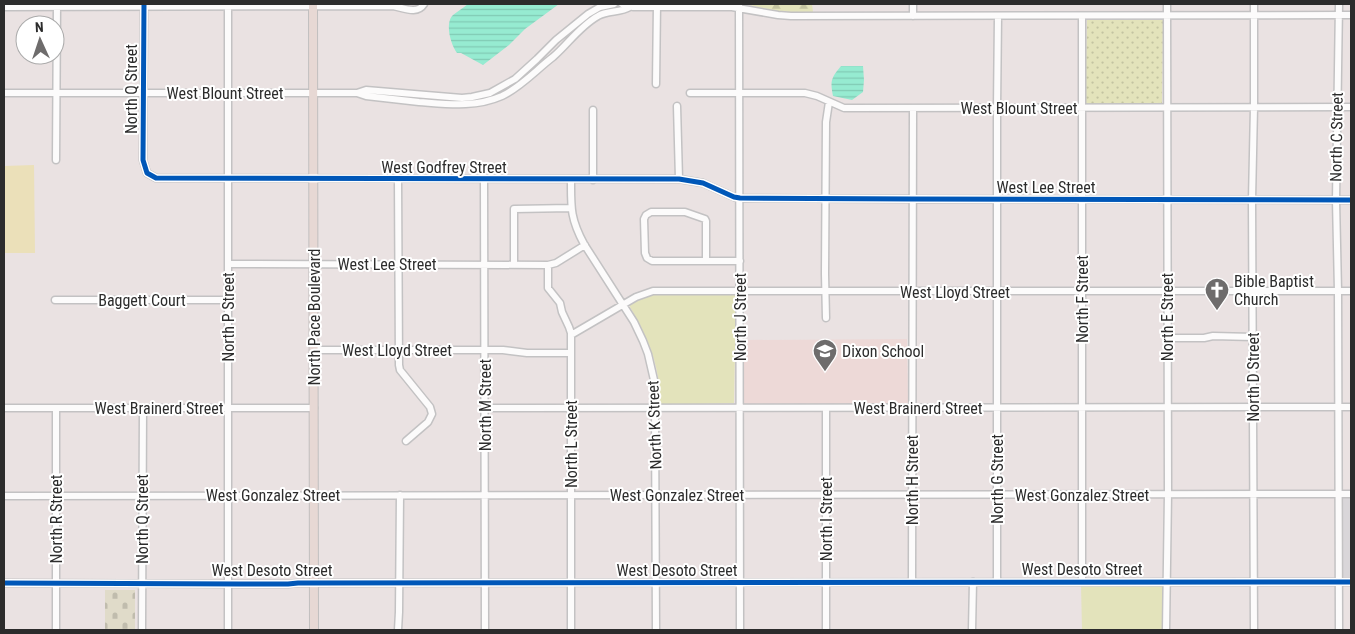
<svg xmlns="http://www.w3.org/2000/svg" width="1355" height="634" font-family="'Roboto Condensed',sans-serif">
  <defs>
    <pattern id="grass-dots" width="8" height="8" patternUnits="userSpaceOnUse" patternTransform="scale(1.25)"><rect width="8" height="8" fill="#e3e3bb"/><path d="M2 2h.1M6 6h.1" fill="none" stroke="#c3c3a1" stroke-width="1.8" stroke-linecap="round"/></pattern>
    <pattern id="forest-firs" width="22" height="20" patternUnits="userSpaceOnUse" patternTransform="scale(1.25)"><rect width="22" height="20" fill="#e3e3bb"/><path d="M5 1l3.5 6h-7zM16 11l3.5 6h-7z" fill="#c3c3a1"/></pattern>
    <pattern id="cemetery-stones" width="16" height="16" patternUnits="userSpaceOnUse" patternTransform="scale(1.25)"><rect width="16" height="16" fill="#e0dbc9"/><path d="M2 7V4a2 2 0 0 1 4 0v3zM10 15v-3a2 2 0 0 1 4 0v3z" fill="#c0bcad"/></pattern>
    <pattern id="water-rules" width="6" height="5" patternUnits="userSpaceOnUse" patternTransform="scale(1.25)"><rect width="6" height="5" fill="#96ebd1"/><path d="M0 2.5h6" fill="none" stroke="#81cab4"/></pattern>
  </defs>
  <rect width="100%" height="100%" fill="#eae2e2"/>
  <path fill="#d9d6d9" d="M1342,497h9v80h-9z"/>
  <path fill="#edd9d7" d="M907,339l1,65h-164l-1,-64z"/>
  <path fill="url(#grass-dots)" d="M1087,20h76l-1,83 -77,1z"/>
  <path fill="url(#forest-firs)" d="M745,4h67l1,8 -27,1z"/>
  <path fill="url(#cemetery-stones)" d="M105,590h30v40h-30z"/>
  <path fill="#e3e3bb" d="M667,294l69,1 -2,108 -75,2c0,-9 1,-19 -1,-28 -4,-26 -16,-49 -29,-72l21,-10z
    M1081,585h83v45h-82z"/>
  <path fill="#ebe0b9" d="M34,165l1,88h-31v-87z"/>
  <path fill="url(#water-rules)" d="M468,4h91l-34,25 -16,16 -26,20 -22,-12h-4c-6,-8 -12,-28 -5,-37 3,-3 11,-8 16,-12z
    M841,66h22l1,14 -1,12 -11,8 -19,-4c-3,-15 -2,-18 8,-30z"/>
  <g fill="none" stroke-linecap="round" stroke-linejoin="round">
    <defs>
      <path id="minor" d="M144,4l-1,156 4,13 9,5 523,1 24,4 31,14 6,1 172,1 439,1
        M228,4v626
        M622,4l11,3h99l46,8 13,1 560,-1
        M739,4l1,626
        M913,4v12
        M1254,4v103l-2,93 2,430
        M1339,4l-3,196 2,91 1,339
        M4,7l389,-1c11,2 24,9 31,-2
        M656,84l1,-80
        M4,93h353l9,-3 96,8 10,-1 18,-4 25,-14 22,-20 19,-19 32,-26 12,-7 14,-3
        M357,93l9,3c18,2 36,4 53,6 28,2 56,6 83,-6 19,-9 34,-26 51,-39 15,-13 27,-31 45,-41 10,-6 22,-3 32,-9
        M690,93h115l12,3 27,12 507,-1
        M677,106l2,73
        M56,160l1,-156
        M398,179l1,186 1,5 30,37 2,7 -4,8 -22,19
        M484,179l1,451
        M571,179c0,28 -1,39 13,65l50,78 9,19 5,13 6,26 1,28 1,222
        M593,180v-70
        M651,212h34l20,7 1,2v40h-54l-5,-3 -2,-5 -1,-34 2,-4z
        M706,261h34
        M229,264l319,1 8,-2 29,-18
        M514,265v-56l57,-1
        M548,265v23l12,15 2,9 7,15 2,6v297
        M55,300h173
        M826,318l-1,-44 1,-152 3,-20
        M571,335l65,-38 17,-6h698
        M1167,338h37l9,-2 40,1
        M314,350h189l24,3h43
        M4,408h310
        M56,408v222
        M485,408l866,-1
        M826,408v222
        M4,496c449,-2 898,0 1347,-2
        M912,582l1,-474
        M997,582v-474l1,-92
        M1082,582v-566
        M4,583l236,1h48l10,-1 1053,-1
        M142,630l1,-222
        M398,630l1,-18 1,-117
        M972,630l1,-48
        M1166,630l2,-136 -1,-490"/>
      <path id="major" d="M313,4l1,626"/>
    </defs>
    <use href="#minor" stroke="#c3c2c3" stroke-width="9"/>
    <use href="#major" stroke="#c1bfbf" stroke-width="10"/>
    <use href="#minor" stroke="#fcfbfb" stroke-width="6"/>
    <use href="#major" stroke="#e7d8d4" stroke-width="8"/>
    <defs>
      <path id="cycleway" d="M144,4l-1,156 4,13 9,5 523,1 24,4 31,14 6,1 172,1 439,1
        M4,583l236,1h48l10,-1 1053,-1"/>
    </defs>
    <use href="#cycleway" stroke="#fff" stroke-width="8"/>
    <use href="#cycleway" stroke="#0057b8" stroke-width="5"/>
  </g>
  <defs>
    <symbol id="church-pin" viewBox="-11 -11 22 30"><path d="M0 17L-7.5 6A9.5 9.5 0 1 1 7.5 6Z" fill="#6e6c6c" stroke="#fff"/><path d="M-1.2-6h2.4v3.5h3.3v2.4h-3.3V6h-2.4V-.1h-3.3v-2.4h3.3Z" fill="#fff"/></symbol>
    <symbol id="school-pin" viewBox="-11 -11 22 30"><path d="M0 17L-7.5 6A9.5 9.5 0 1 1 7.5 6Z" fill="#6e6c6c" stroke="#fff"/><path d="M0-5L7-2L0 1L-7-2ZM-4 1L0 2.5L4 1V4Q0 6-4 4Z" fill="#fff"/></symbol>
  </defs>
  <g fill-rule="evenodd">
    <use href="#church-pin" x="1203" y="276" width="28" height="38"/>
    <use href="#school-pin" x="811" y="337" width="28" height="38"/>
  </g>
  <g text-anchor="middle" stroke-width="4" stroke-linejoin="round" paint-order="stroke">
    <g font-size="16" fill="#2c2c2c" stroke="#fff">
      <text transform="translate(131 89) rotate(-90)" y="6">North Q Street</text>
      <text x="225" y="99">West Blount Street</text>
      <text x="1019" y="114">West Blount Street</text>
      <text transform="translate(1336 137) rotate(-89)" y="6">North C Street</text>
      <text x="444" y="173">West Godfrey Street</text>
      <text x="1046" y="193">West Lee Street</text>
      <text x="387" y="270">West Lee Street</text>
      <text x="955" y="298">West Lloyd Street</text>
      <text transform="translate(1082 299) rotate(-90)" y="6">North F Street</text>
      <text x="142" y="306">Baggett Court</text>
      <text transform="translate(228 317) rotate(-90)" y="6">North P Street</text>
      <text transform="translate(314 317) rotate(-90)" y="6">North Pace Boulevard</text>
      <text transform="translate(740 317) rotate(-90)" y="6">North J Street</text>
      <text transform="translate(1167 317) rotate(-90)" y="6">North E Street</text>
      <text x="397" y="356">West Lloyd Street</text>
      <text transform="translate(1253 377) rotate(-90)" y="6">North D Street</text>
      <text transform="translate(485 405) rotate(-90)" y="6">North M Street</text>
      <text x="159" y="414">West Brainerd Street</text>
      <text x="918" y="414">West Brainerd Street</text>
      <text transform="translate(654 425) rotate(-92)" y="6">North K Street</text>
      <text transform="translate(571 444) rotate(-90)" y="6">North L Street</text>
      <text transform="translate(997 479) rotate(-90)" y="6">North G Street</text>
      <text transform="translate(912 480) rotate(-90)" y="6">North H Street</text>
      <text x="273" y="501">West Gonzalez Street</text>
      <text x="677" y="501">West Gonzalez Street</text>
      <text x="1082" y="501">West Gonzalez Street</text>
      <text transform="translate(56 519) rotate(-90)" y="6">North R Street</text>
      <text transform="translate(142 519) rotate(-90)" y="6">North Q Street</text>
      <text transform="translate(826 519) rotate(-90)" y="6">North I Street</text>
      <text x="1082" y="575">West Desoto Street</text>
      <text x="272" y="576">West Desoto Street</text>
      <text x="677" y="576">West Desoto Street</text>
    </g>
    <g font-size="16" fill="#2c2c2c" stroke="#fff" text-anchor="start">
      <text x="1234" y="287">Bible Baptist<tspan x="1234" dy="18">Church</tspan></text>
      <text x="842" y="357">Dixon School</text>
    </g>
  </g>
  <rect width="1355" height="634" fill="none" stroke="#2c2c2c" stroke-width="10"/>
  <g transform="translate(40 40) rotate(357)"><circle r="24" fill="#ffffff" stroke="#ababab"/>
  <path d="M0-4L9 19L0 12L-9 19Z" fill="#6e6c6c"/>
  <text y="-8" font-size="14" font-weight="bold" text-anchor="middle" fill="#2c2c2c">N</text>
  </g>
</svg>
